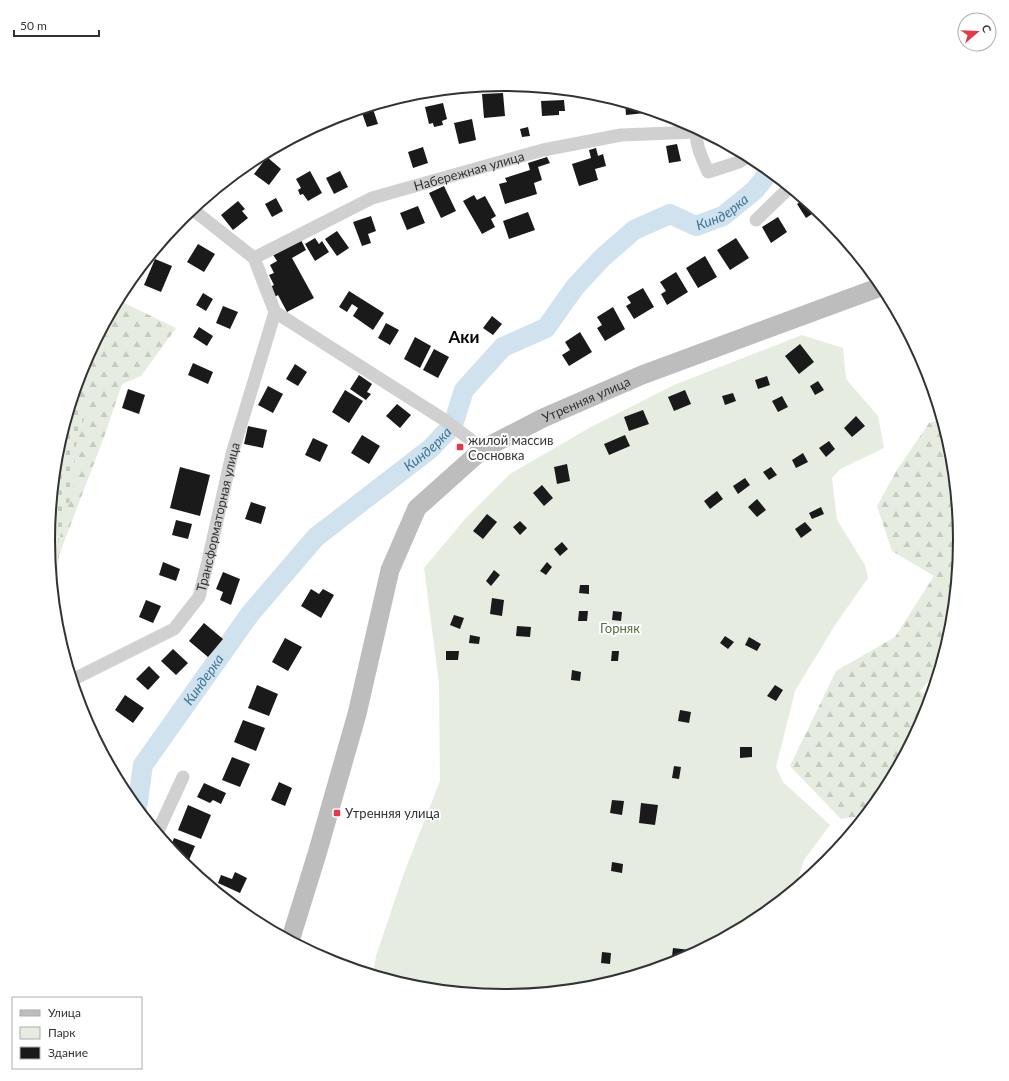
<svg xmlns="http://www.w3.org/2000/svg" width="1009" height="1081" font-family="Lato,sans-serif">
  <defs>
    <pattern id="forest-firs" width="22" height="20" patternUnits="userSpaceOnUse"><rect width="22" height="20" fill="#e6ecdf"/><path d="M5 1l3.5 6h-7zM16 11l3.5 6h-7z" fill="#c6cbc0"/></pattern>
    <pattern id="cemetery-stones" width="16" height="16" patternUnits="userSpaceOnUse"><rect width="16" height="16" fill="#e6ecdf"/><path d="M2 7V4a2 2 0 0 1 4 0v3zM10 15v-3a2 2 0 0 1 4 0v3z" fill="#c6cbc0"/></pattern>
  </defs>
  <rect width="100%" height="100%" fill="#fff"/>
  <path fill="url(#forest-firs)" d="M118,300l58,28 -35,48 -19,8 -18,53 -45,118 -2,18 -5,10 -4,-43 9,-89 26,-85z
    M942,419l10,33 9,89 -9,89 -12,38 -20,23 11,7 -5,17 -42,79 -17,21 -26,4 -51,-53 46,-95 59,-34 39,-61 -42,-25 -15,-45 20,-36 32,-47z"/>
  <path fill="url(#cemetery-stones)" d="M70,408l16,4 -11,37 -1,35 -18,67 3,2 -2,20 -5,7 -4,-40 9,-89z"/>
  <path fill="#e6ecdf" d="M802,335l41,13 3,31 32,37 6,32 -44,21 -8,9 5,42 28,45 3,13 -33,47 -40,66 -19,76 7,15 47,43 -26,35 -10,31 -36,29 -79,42 -86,26 -89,9 -89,-9 -42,-13 3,-19 28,-83 36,-92 -1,-98 -15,-115 41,-49 45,-45 79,-46 85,-43z"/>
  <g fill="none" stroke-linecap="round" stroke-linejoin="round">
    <path stroke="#cfe2ee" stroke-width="20" id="s1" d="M137,808l6,-43 107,-151 66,-77 114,-88 23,-24 11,-35 39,-43 43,-19 29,-41 27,-29 32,-28 36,-16 26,12 27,-10 32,-26 15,-19"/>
  </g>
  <path fill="#1a1a1a" d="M503,93l2,23 -21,2 -2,-24z
    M564,100l1,11h-6v4l-17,1 -1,-15z
    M625,102l20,6v5l-19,2z
    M443,103l4,16 -5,2 1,4 -9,2 -1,-4 -4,1 -4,-17z
    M373,109l5,15 -11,3 -5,-14z
    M472,119l4,21 -17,4 -5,-21z
    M528,127l2,9 -8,1 -2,-8z
    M677,144l4,17 -12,2 -3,-17z
    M423,147l5,16 -15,5 -5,-16z
    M596,148l2,8 5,-2 3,12 -11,3 3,11 -19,6 -7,-22 19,-6 -2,-8z
    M267,157l14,12 -12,16 -15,-11z
    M547,157l3,6 -12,4 4,13 -8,3 3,11 -32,10 -6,-20 8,-2 -2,-4 25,-8 -2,-7z
    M310,171l12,22 -14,8 -5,-7 -3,1 -2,-5 3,-2 -5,-9z
    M340,171l8,16 -14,7 -8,-16z
    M444,186l12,25 -15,7 -12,-25z
    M474,195l3,5 8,-4 11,20 -5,3 4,8 -13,7 -19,-33z
    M276,198l7,13 -11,6 -7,-13z
    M805,199l13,11 -12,8 -9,-14z
    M238,201l7,8 -3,2 6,7 -15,12 -12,-15z
    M418,206l7,17 -18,7 -7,-17z
    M528,212l7,18 -26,9 -6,-18z
    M371,216l5,15 -8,3 3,9 -9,3 -9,-24z
    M778,217l9,15 -16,11 -9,-16z
    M337,231l12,17 -12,8 -12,-17z
    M300,238l6,12 -14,8 22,40 -27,14 -9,-17 -3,2 -5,-10 4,-2 -5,-10 5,-2 -4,-8 7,-4 -5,-8z
    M315,238l4,6 3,-3 7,11 -14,9 -10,-17z
    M736,238l13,20 -19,12 -13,-20z
    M198,244l17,10 -11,18 -17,-10z
    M705,256l12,21 -19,11 -12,-20z
    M155,259l17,7 -11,26 -17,-7z
    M676,272l12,20 -21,13 -6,-11 5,-3 -6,-9z
    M643,288l11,19 -20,12 -8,-13 5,-3 -4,-6z
    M349,291l35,22 -11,17 -20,-14 5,-8 -6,-4 -5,8 -8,-5z
    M203,293l10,6 -7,12 -10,-6z
    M223,306l15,6 -8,17 -14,-6z
    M613,307l12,22 -20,12 -8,-13 5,-3 -5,-8z
    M492,316l10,8 -9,11 -10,-7z
    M386,323l13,7 -9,15 -12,-7z
    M199,327l14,9 -6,10 -14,-9z
    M580,332l12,20 -23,14 -7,-11 8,-5 -5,-8z
    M415,337l16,9 -11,22 -16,-9z
    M800,344l14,18 -15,12 -14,-18z
    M434,349l15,8 -11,21 -15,-8z
    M193,363l20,9 -5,12 -20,-9z
    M295,364l12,8 -9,14 -12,-7z
    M359,375l13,9 -5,8 4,2 -5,6 -16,-11z
    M767,376l3,9 -12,4 -3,-9z
    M818,381l6,9 -9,5 -5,-9z
    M268,386l15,8 -10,19 -15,-8z
    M128,389l17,6 -6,19 -17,-6z
    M345,390l18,11 -14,22 -17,-11z
    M685,390l6,14 -17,7 -6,-14z
    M733,393l3,8 -11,4 -3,-9z
    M782,396l6,11 -10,5 -6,-11z
    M397,404l14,11 -11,13 -14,-12z
    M643,410l6,14 -20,7 -5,-14z
    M856,416l9,10 -13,11 -8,-9z
    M248,426l19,4 -4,18 -19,-4z
    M362,435l18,11 -11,18 -18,-11z
    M625,435l5,11 -21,9 -5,-11z
    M313,438l15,7 -8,17 -15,-7z
    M829,441l6,8 -9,8 -7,-9z
    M803,453l5,9 -12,6 -4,-8z
    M567,464l3,17 -13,3 -3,-17z
    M180,467l30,8 -10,41 -30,-8z
    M771,467l6,8 -8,5 -6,-8z
    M745,478l5,7 -12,9 -5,-8z
    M542,485l11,13 -9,8 -11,-13z
    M717,491l6,8 -13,10 -6,-8z
    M757,499l9,11 -9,7 -9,-10z
    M251,502l15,5 -5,17 -16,-5z
    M821,507l3,7 -12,5 -3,-6z
    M487,514l10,8 -14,17 -10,-8z
    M176,520l16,4 -4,15 -16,-4z
    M520,521l7,7 -7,7 -7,-8z
    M805,522l7,8 -11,8 -6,-9z
    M562,542l6,7 -8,7 -6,-7z
    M163,562l17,7 -4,12 -17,-6z
    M547,562l5,5 -6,8 -6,-4z
    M494,570l6,5 -9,11 -5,-5z
    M223,572l17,7 -9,26 -11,-5 3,-8 -7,-3z
    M580,585h9v9l-10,-1z
    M311,589l8,5 4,-5 11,6 -13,23 -20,-12z
    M492,598l12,2 -2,16 -12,-2z
    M146,600l15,6 -8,17 -14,-6z
    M579,611h9l-1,10h-9z
    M613,611l9,1 -1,9 -9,-1z
    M454,615l10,3 -4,11 -10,-4z
    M204,623l19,16 -15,18 -19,-16z
    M517,626l14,1 -1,10 -14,-1z
    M470,635l10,2 -1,7 -10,-1z
    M725,636l9,6 -6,7 -8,-6z
    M749,637l12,7 -4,7 -12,-6z
    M285,638l17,9 -14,24 -16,-9z
    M173,649l15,14 -12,12 -15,-14z
    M446,651h13l-1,9h-12z
    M612,651h7l-1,10h-7z
    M149,666l11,11 -12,13 -12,-11z
    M572,670l9,2 -1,9 -9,-1z
    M257,685l21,9 -9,22 -21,-8z
    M775,685l8,5 -7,11 -9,-5z
    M125,695l19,13 -11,15 -18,-13z
    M680,710l11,2 -2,11 -11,-2z
    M243,720l22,8 -9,23 -22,-9z
    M740,747h12v10l-12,1z
    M105,757l12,9 -4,5 -5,-8z
    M232,757l18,7 -10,23 -18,-7z
    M674,766l7,1 -2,12 -7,-1z
    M279,782l13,6 -7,18 -14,-6z
    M204,783l22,10 -5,11 -8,-4 -3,3 -13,-6z
    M612,800l12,1 -2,14 -12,-2z
    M641,803l17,2 -3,20 -16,-2z
    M188,805l23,10 -10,24 -23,-9z
    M174,838l21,8 -9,21 -16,-18z
    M612,862l11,2 -1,9 -11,-2z
    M235,872l12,6 -7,15 -22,-10 3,-8 11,4z
    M673,948l17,2 -1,7 -10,5 -8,2z
    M602,952l9,1 -1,11 -9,-1z"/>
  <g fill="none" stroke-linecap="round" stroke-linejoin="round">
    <g stroke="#d0d0d0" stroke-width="13">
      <path d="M698,129c-5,13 5,30 10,43l31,-10 10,-6"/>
      <path d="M192,209l62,49 21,54 168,107 40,30"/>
      <path d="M756,220l34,-33"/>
      <path id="s2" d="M254,258l118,-60 171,-48 78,-15 76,-3"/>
      <path id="s3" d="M72,680l102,-51 25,-32 9,-36 24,-107 43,-142"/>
      <path d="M157,833l26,-56"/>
    </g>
    <path stroke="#bdbdbd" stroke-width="19" id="s4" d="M290,941l27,-87 40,-140 33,-144 27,-62 66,-59 60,-31 99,-43 241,-89"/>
  </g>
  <g fill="#e63946" stroke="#fff" stroke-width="1.5">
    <rect x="456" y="443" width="8" height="8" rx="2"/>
    <rect x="333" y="809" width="8" height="8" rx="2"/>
  </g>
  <g text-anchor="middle" stroke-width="4" stroke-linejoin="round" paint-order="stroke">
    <g font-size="13" fill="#333" stroke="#fff">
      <text dy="5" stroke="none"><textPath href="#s2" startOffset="233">Набережная улица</textPath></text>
      <text dy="5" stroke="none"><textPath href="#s4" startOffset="655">Утренняя улица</textPath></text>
      <text dy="5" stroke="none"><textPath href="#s3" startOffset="237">Трансформаторная улица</textPath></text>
    </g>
    <g font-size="13" fill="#333" stroke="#fff" text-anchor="start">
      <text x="468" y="445">жилой массив<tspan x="468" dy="15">Сосновка</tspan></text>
      <text x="345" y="818">Утренняя улица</text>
    </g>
    <g font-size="13" fill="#56703f" stroke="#fff">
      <text x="620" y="633">Горняк</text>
    </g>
    <g font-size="14" font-style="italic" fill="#3f7597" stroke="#fff">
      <text dy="5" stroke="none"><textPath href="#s1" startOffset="879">Киндерка</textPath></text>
      <text dy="5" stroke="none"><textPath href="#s1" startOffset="472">Киндерка</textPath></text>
      <text dy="5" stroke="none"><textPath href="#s1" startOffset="148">Киндерка</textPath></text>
    </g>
    <g font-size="17" font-weight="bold" fill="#000" stroke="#fff">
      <text x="464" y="343">Аки</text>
    </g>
  </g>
  <path d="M0 0H1009V1081H0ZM55 540a449 449 0 1 1 898 0a449 449 0 1 1-898 0Z" fill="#fff" fill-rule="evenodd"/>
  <path fill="none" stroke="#333" stroke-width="2" d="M55 540a449 449 0 1 1 898 0a449 449 0 1 1-898 0Z"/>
  <rect x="12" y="997" width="130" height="72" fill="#ffffff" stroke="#adadad"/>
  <rect x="20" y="1010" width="20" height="6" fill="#bdbdbd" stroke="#adadad"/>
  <text x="48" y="1017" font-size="12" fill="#333333">Улица</text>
  <rect x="20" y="1027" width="20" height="12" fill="#e6ecdf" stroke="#adadad"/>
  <text x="48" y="1037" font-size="12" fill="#333333">Парк</text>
  <rect x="20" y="1047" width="20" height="12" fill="#1a1a1a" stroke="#adadad"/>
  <text x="48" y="1057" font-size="12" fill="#333333">Здание</text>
  <g transform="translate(977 32) rotate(71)"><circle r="19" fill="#ffffff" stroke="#adadad"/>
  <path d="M0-3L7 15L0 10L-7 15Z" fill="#e63946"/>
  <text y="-6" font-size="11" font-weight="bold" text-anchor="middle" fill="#333333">С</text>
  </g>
  <path d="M14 30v6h85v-6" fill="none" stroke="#333333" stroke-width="2"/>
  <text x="20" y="30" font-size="12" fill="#333333" stroke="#ffffff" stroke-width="3" paint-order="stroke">50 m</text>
</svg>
